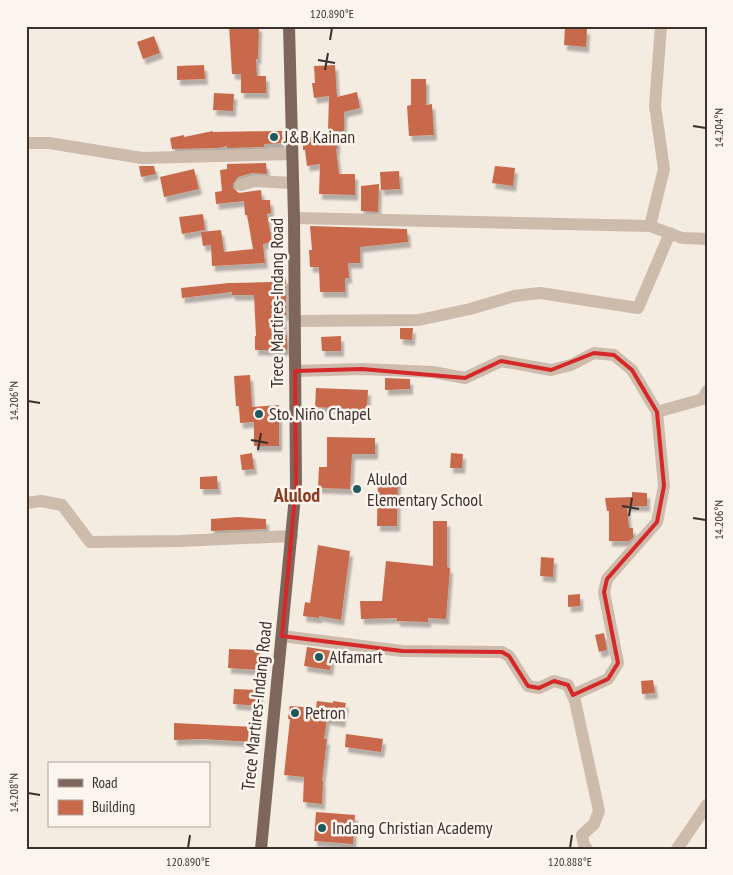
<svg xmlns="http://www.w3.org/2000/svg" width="733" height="875" font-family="'PT Sans Narrow',sans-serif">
  <defs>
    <filter id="shadow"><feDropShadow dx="3" dy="5.5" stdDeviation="1" flood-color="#0004"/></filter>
  </defs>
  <rect width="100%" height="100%" fill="#f4ebe1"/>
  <path fill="#c8694b" filter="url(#shadow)" d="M229,26h30l-1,33h-2l1,17h9v17h-25v-19h-9z
    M565,27l22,2 -1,18 -22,-2z
    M154,36l6,17 -17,6 -6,-17z
    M204,65l1,14 -28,1v-14z
    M335,65l2,32 20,-5 3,16 -16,4v19h-16l1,-35 -15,2 -2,-15h3l-1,-17z
    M411,79h15v26l6,-1 2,31 -25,1 -2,-30 4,-1z
    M214,93l20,1 -1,17 -20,-1z
    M213,131v1l69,-1v12l-18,1v3l-37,1v-2l-9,2 -46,1 -2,-11 14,-3v2z
    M337,136v13h-1l3,25h16v21l-36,-1 1,-30 -13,2 -2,-16h-2v-12z
    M266,163l1,11 -15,-1 -14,4 -5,7v4l6,5 22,-3 1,10h8l1,13 -4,1 5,28 -9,2 2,19 -53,3 -1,-21 -8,1 -2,-14 20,-2 3,22 29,-3 -6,-34h-2l-1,-14 -28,3 -1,-12 7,-1 -2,-21 7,-1v-5z
    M139,166h15l2,8 -15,3z
    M495,166l20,2 -2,18 -21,-3z
    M194,169l5,20 -35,8 -4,-20z
    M399,171l1,18 -19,1 -1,-18z
    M379,184l-1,28 -17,-1v-25z
    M203,214l2,16 -23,4 -3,-17z
    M310,226l97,3 1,13 -48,5v16h-12l1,15h-4v14h-25l-1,-25h-9l-1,-17h3z
    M275,278h11v37h-3l2,20h2v15h-32v-14h1l-2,-41h-22v-3l-50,6 -1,-10 48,-5 46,-1z
    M400,328h13l-1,12 -12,-1z
    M341,336v15h-19l-1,-14z
    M250,375l2,32 27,-2v41h-25v-24l-14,1 -1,-17h-3l-2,-30z
    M385,378l25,1v10l-25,1z
    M316,388l52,2 -1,20 -52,-3z
    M327,437l48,1v16h-23l-2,35 -32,-1 1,-21h8z
    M252,453l2,16 -12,1 -2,-15z
    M451,453l12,1 -1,14h-12z
    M217,476l1,13h-18v-12z
    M378,477h20l-1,49h-20z
    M632,492l15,1v13h-20l2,22h4v10l-4,3h-20v-30h-2l-2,-13 27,-1z
    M238,517l28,2v10l-55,2v-12z
    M433,521h14v46l3,1 -4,51 -18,-1v4l-31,-1v-3l-36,1 -1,-18h22l4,-40 47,5z
    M318,545l32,6 -9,69 -22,-4v2l-16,-2 2,-14 5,1z
    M541,557l13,1 -1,19 -13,-1z
    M580,594v12l-12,1v-12z
    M604,633l3,17 -8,2 -4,-17z
    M307,647l26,4 -3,19 -26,-4z
    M229,649l31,1 -1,20 -31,-2z
    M653,680l2,13 -13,1 -1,-13z
    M234,689l26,1 -1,16 -26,-2z
    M317,701l16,2v-2l13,2 -4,19 -15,-3 -3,20h3l-5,42h1l-1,23 -19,-2 1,-25 -20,-2 6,-56h-2l2,-13 26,2z
    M174,723l80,4v15l-52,-3 -28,1z
    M346,734l37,5 -2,13 -36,-5z
    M316,812l39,3 -2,29 -39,-3z"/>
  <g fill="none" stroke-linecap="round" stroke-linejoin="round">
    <path stroke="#cdbbac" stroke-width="12" d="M26,143h23l93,15 150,-4
      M241,185l13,-4 39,2
      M294,218l356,8 32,12 25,1
      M650,226l14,-57 -9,-63 6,-80
      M295,321l124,-1 51,-11 44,-13 26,-3 98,15 32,-75
      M295,371l67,-2 71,3 32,6 36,-17 50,9 20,-5 23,-12 20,2 18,15 25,42 7,74 -7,36 -50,57 -3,13 14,71 -10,16 -35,16
      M657,412l46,-13 4,-8
      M26,503l15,-2 21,4 28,37 89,-1 113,-5
      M282,636l120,15 100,1 7,4 19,30 11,2 15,-7 14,4 7,16 24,110 -5,13 -12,11 2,10 3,4
      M677,849l30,-44"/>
    <path stroke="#7d675c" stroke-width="12" d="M261,849l35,-363 -2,-268 -5,-192"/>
  </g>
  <path fill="none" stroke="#d62828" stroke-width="4" stroke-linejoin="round" d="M594,353l20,2 18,15 25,42 7,74 -7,36 -50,57 -3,13 14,71 -10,16 -35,16 -5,-10 -14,-4 -15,7 -11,-2 -19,-30 -7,-4 -100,-1 -120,-15 14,-150 -1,-115 67,-2 103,9 36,-17 50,9z"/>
  <path fill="none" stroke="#3b302b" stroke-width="2" d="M330,40l2,-12M318,60l17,3M325,70l3,-17M693,126l13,2M28,401l12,2M251,440l17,3M258,450l3,-17M622,506l17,3M629,516l3,-18M693,518l13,2M28,793l12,2M188,848l2,-13M570,848l2,-13"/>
  <g fill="#1f5a5e" stroke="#fbf5ee" stroke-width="2">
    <circle cx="274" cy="137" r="5"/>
    <circle cx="259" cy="414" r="5"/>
    <circle cx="357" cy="489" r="5"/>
    <circle cx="319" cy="657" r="5"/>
    <circle cx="295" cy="713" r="5"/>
    <circle cx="322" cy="828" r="5"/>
  </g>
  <g text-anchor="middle" stroke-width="5" stroke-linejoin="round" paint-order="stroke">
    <g font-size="18" fill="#3b302b" stroke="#fbf5ee" text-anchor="start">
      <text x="284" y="143">J&amp;B Kainan</text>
      <text x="269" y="420">Sto. Niño Chapel</text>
      <text x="367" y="485">Alulod<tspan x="367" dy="21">Elementary School</tspan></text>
      <text x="329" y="663">Alfamart</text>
      <text x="305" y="719">Petron</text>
      <text x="332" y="834">Indang Christian Academy</text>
    </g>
    <g font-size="18" fill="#3b302b" stroke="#fbf5ee">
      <text transform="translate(277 303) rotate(-90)" y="6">Trece Martires-Indang Road</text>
      <text transform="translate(257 706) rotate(-84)" y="6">Trece Martires-Indang Road</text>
    </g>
    <g font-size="20" font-weight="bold" fill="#8c3b22" stroke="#fbf5ee">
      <text x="297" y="502">Alulod</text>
    </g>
  </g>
  <rect width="733" height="875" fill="none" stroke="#fbf5ee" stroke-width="55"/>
  <rect x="48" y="762" width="162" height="65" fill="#fbf5ee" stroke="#aea6a0"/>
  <rect x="58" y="779" width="25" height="8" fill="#7d675c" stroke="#aea6a0"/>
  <text x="92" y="788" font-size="15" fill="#3b302b">Road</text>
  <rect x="58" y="800" width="25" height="15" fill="#c8694b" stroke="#aea6a0"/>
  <text x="92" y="812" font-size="15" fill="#3b302b">Building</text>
  <rect x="28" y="28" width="678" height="820" fill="none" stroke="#3b302b" stroke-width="2"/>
  <g font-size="12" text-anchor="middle" fill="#3b302b">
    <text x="332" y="18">120.890°E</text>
    <text transform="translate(719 128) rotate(-90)" y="4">14.204°N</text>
    <text transform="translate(14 401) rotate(-90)" y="4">14.206°N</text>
    <text transform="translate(719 520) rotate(-90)" y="4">14.206°N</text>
    <text transform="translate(14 793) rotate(-90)" y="4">14.208°N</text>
    <text x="188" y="866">120.890°E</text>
    <text x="570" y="866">120.888°E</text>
  </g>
</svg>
